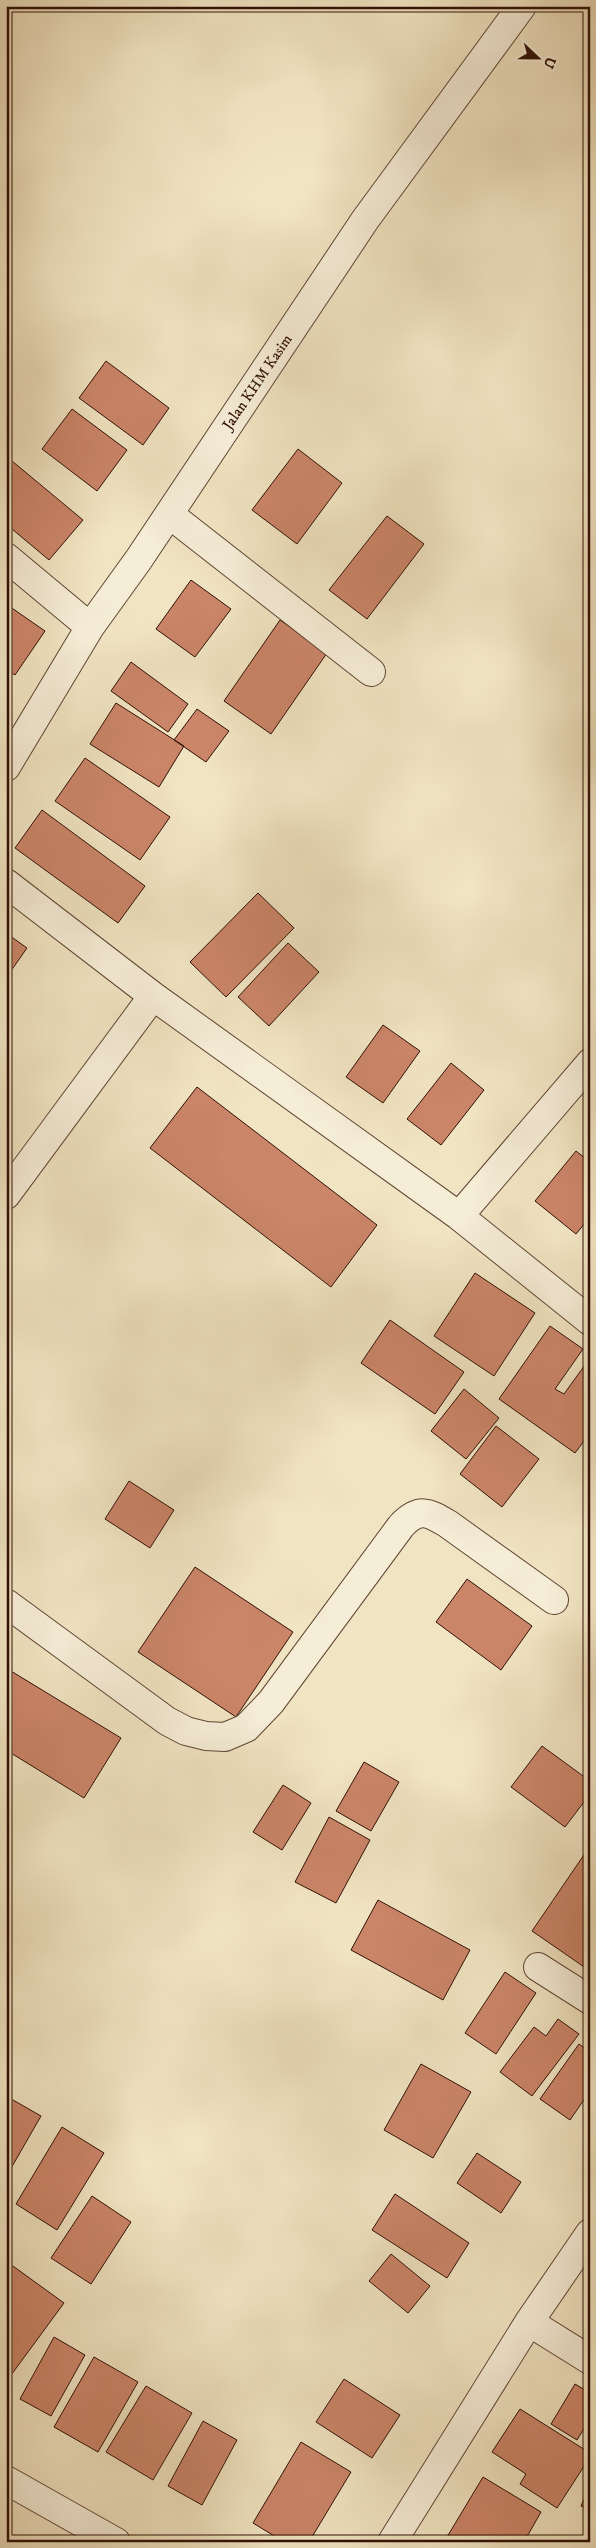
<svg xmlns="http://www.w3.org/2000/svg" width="596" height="2548" font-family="'IM FELL DW Pica',serif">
  <rect width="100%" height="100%" fill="#f1e4c2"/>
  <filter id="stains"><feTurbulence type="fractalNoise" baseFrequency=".004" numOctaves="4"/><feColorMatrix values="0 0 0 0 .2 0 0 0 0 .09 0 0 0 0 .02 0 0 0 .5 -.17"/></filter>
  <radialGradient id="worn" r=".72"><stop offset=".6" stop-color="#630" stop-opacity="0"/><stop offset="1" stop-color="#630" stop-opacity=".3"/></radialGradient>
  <path fill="#cb8569" stroke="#301005" d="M106,361l63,47 -26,37 -64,-47z
    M72,409l55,41 -30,41 -55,-42z
    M298,449l44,34 -45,61 -45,-34z
    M12,461l71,59 -34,40 -43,-36v-56z
    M387,516l37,28 -57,75 -38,-29z
    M191,580l40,29 -36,48 -39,-28z
    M6,604l39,27 -30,44 -9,-6z
    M280,620l47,33 -56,81 -47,-33z
    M131,662l57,42 -20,28 -57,-41z
    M116,703l68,43 -25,41 -69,-43z
    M197,709l32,22 -23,31 -32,-22z
    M85,758l85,59 -30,43 -85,-59z
    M42,810l103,76 -27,37 -103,-75z
    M258,893l36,35 -68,69 -36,-35z
    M6,933l21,15 -21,30z
    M288,943l31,29 -50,54 -31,-29z
    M383,1025l37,26 -37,52 -37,-26z
    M451,1063l33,27 -43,55 -34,-26z
    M197,1087l180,138 -46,62 -181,-139z
    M576,1151l14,11v55l-14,17 -41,-33z
    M475,1273l60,40 -41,63 -60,-40z
    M390,1320l74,52 -29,42 -74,-51z
    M550,1326l33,23 -28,40 9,5 26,-36v75l-15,20 -76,-54z
    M464,1389l35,29 -33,41 -35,-28z
    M496,1426l43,33 -37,48 -42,-33z
    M129,1481l45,29 -24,38 -45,-29z
    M195,1567l98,65 -57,85 -98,-65z
    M467,1579l65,47 -31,44 -65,-48z
    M6,1668l115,70 -37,60 -78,-48z
    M542,1746l48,35v13l-25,33 -54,-40z
    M364,1762l35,20 -28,49 -35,-20z
    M283,1785l28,18 -29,47 -29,-18z
    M329,1817l41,23 -34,63 -41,-21z
    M590,1846v125l-58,-40z
    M378,1900l92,50 -27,50 -92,-50z
    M505,1972l31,21 -40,61 -31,-21z
    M558,2019l21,15 -47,62 -32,-24 34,-45 12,9z
    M579,2044l11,8v39l-20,29 -30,-21z
    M421,2064l50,28 -38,66 -49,-28z
    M6,2096l35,20 -35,61z
    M62,2127l42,26 -47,77 -41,-26z
    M477,2153l44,29 -20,31 -44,-30z
    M395,2194l74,49 -22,35 -75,-48z
    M92,2196l39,26 -40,62 -40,-26z
    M391,2254l39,32 -22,27 -39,-32z
    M6,2261l58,42 -58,79z
    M54,2337l31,18 -34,61 -31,-17z
    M94,2357l44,25 -40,70 -44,-25z
    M344,2379l56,36 -28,43 -56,-36z
    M575,2384l15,9v26l-13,21 -26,-16z
    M146,2386l46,27 -39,67 -47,-28z
    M520,2409l70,44v4l-33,51 -37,-24 6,-10 -34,-22z
    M203,2421l34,19 -35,65 -34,-19z
    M301,2442l50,30 -42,70h-25l-31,-19z
    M483,2477l58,35 -17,30h-80z
    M590,2486v24l-9,-4z"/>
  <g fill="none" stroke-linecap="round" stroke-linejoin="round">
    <defs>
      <path id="minor" d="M169,514l202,158
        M6,557l84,70
        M6,767l84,-140 49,-68 226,-339 157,-214
        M6,883l147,113 306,220 131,-153
        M6,1195l147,-199
        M459,1216l131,105
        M6,1603l161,118 19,10 20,5 19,1 21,-9 25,-26 130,-176c18,-19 27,-14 47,-2l106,76
        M538,1967l52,33
        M529,2322l61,38
        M392,2542l137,-220 61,-89"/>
      <path id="tertiary" d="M6,2480l110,62"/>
    </defs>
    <use href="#minor" stroke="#604534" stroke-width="30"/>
    <use href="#tertiary" stroke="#604534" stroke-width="30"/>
    <use href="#minor" stroke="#f6edd7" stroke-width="28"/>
    <use href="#tertiary" stroke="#f6edd7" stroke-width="28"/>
  </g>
  <g text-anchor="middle" stroke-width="4" stroke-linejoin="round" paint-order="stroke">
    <g font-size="15" fill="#301005" stroke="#f6edd7">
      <text transform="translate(257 382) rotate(-56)" y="5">Jalan KHM Kasim</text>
    </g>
  </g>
  <rect width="596" height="2548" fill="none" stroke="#f1e4c2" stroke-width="25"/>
  <rect x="8" y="8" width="581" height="2533" fill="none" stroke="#301005" stroke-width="2.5"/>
  <rect x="12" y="12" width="571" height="2523" fill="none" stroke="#301005"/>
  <g transform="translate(538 58) rotate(112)" stroke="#f6edd7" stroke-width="4" paint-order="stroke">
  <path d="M0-4L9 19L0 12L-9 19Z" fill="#301005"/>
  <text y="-8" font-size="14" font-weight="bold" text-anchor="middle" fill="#301005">U</text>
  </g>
  <rect width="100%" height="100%" filter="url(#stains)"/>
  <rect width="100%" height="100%" fill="url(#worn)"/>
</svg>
